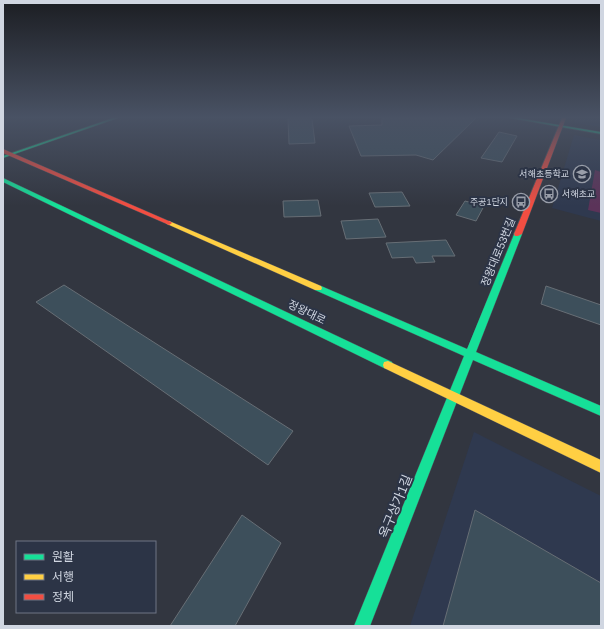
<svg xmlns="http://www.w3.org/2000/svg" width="604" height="629" font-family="Helvetica,'Noto Sans KR',sans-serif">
  <rect width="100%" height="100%" fill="#323640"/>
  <path fill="#2f394f" d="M576,118h25v9l-27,-4z
    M574,135l27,5v81l-49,-13z
    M474,432l127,64v130h-191z"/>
  <path fill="#5b3359" d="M595,170l6,2v41l-13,-3z"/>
  <path fill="#3d4f5b" stroke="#676e75" d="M382,118h94l-43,42 -17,-5 -55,1 -12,-30 33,-1z
    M288,119h24l3,24 -26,1z
    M499,132l18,4 -15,26 -21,-4z
    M402,192l8,14 -35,1 -6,-14z
    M318,200l3,16 -37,1 -1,-16z
    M465,201l19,5 -8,15 -20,-6z
    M378,219l8,18 -40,2 -5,-18z
    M446,240l9,16h-23l3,6 -19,1 -3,-6 -21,1 -6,-15z
    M64,285l229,146 -25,34 -232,-163z
    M546,286l55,19v20l-60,-21z
    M475,510l126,73v43h-158z
    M242,515l39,28 -46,83h-65z"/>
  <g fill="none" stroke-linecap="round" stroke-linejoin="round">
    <defs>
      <path id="fast" d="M113,118h5l-115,40v-2z
        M510,118h8l83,14v2z
        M3,178l389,184 1,3 -1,3 -4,1 -4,-1 -381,-186z
        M515,232h3l4,2 -46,118 125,54v10l-128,-56 -103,266h-16l110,-270 -149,-66 -1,-2 1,-2h6l146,63z"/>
      <path id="slow" d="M169,221l152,65 1,2 -1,2h-6l-148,-66 -1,-1z
        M388,361l213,99v13l-217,-105 -1,-3 1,-3z"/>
      <path id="jam" d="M562,118h4l-44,116 -4,2h-3l-1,-2z
        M3,149l168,73 1,1 -3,2 -2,-1 -164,-71z"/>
    </defs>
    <use href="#fast" stroke="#4f535b" stroke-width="1"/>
    <use href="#slow" stroke="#4f535b" stroke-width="1"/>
    <use href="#jam" stroke="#4f535b" stroke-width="1"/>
    <use href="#fast" fill="#16e098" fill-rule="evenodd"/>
    <use href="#slow" fill="#ffcf43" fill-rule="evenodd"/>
    <use href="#jam" fill="#f24e42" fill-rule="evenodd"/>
  </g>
  <linearGradient id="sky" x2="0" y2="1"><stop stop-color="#1c1e23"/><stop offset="0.57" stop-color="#495264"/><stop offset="1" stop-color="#495264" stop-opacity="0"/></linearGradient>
  <rect width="604" height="206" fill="url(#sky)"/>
  <defs>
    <symbol id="school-ring" viewBox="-11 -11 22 22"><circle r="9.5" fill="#2c3446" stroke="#999ea9" stroke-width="1.5"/><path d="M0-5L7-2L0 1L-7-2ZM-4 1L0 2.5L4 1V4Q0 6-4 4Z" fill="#999ea9"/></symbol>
    <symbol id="bus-ring" viewBox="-11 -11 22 22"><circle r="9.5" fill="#2c3446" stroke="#999ea9" stroke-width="1.5"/><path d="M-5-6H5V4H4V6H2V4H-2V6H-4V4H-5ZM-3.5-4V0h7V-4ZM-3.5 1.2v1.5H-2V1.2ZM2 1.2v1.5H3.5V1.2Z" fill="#999ea9"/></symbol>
  </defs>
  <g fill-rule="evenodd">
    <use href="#school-ring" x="572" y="164" width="20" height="20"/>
    <use href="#bus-ring" x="539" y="184" width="20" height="20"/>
    <use href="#bus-ring" x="511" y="192" width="20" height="20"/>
  </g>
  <g text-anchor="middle" stroke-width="4" stroke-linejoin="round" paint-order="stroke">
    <g font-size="9" fill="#d0d6e1" stroke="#2c3446" text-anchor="end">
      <text x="569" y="177">서해초등학교</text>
      <text x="562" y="197" text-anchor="start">서해초교</text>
      <text x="508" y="205">주공1단지</text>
    </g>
    <g font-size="11" fill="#d0d6e1" stroke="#2c3446">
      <text transform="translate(498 252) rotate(-68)" y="4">정왕대로53번길</text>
      <text transform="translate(307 312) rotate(26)" y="4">정왕대로</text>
    </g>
    <g font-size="13" fill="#d0d6e1" stroke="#2c3446">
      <text transform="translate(395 506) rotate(-68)" y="5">옥구상가1길</text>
    </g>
  </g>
  <rect width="604" height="629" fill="none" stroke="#d0d6e1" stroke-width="8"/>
  <rect x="16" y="541" width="140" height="72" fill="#2c3446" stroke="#6e7584"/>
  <rect x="24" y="554" width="20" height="6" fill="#16e098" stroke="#6e7584"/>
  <text x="52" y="561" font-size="12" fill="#d0d6e1">원활</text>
  <rect x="24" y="574" width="20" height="6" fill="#ffcf43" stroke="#6e7584"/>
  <text x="52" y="581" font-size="12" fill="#d0d6e1">서행</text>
  <rect x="24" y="594" width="20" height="6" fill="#f24e42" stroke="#6e7584"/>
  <text x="52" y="601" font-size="12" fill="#d0d6e1">정체</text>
</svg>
